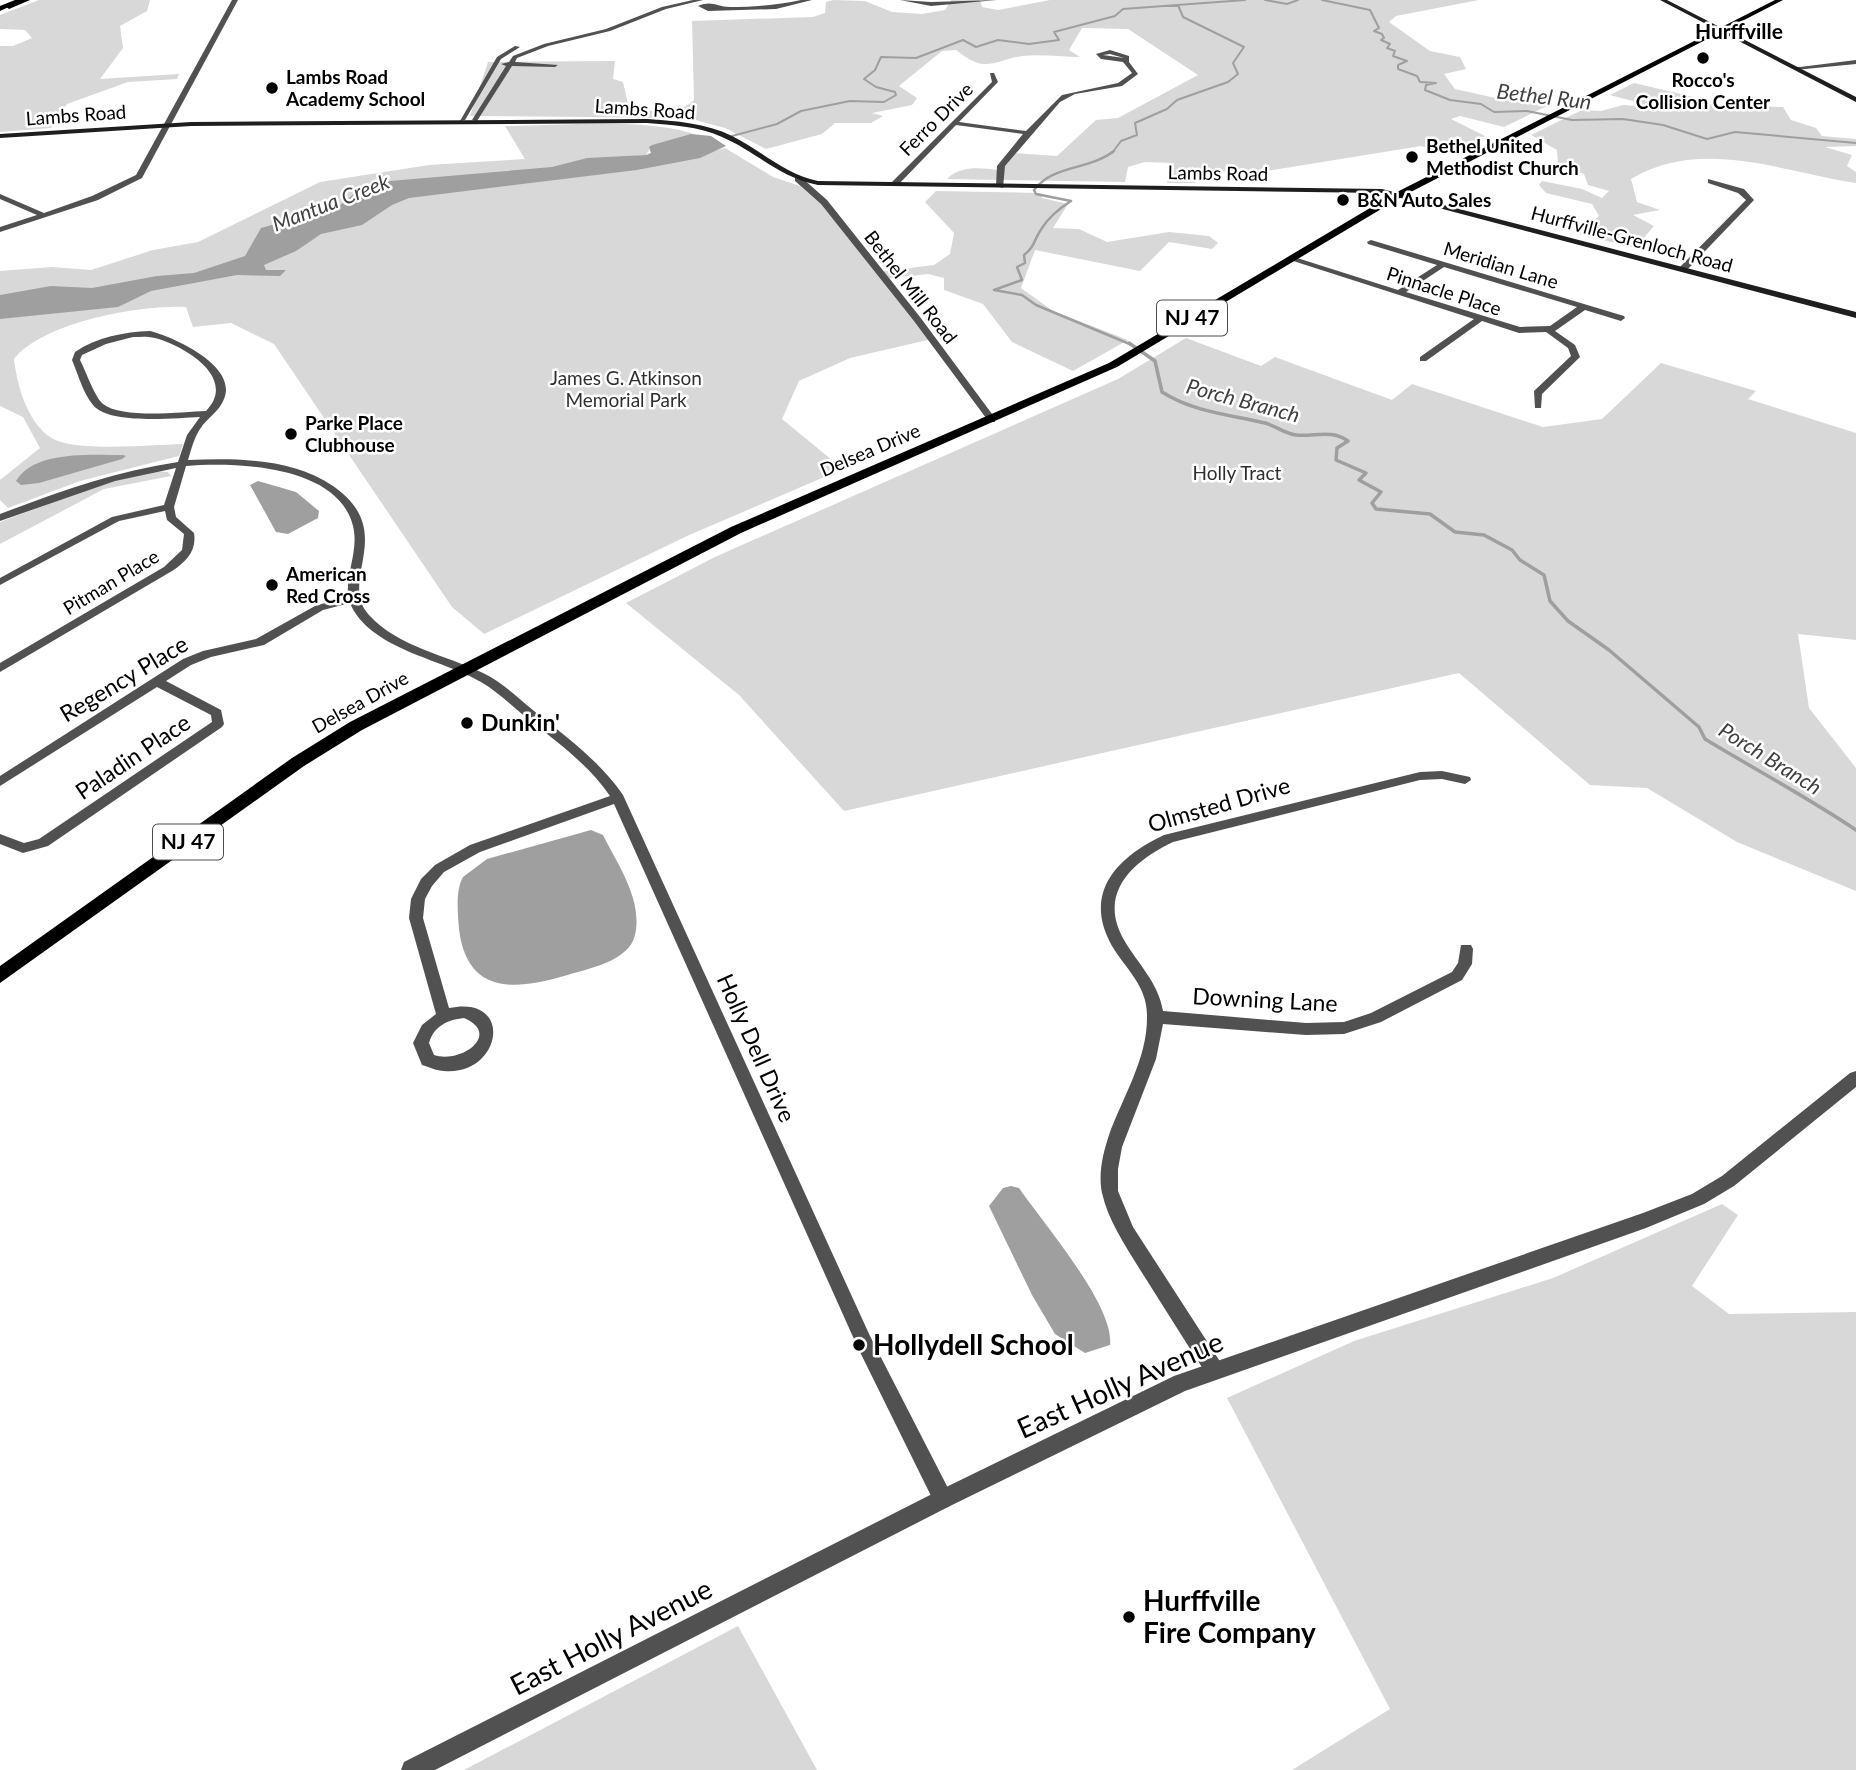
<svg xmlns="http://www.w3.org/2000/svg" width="1856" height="1770" font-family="Lato,sans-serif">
  <rect width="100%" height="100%" fill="#fff"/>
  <path fill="#d8d8d8" d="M39,0h111l-3,11 -27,15 3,22 -23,31 79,-5 -2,5 -49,3 -61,22 -16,24 -51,4v-86h13l19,-8 -7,-8 -25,-1v-14z
    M833,0l32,1 27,11 30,2 23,-4 6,-10h29l2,7 16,3 52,-10h429l-83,16 -7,6 41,29 30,6 6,12 -22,5 11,15 45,10h32l19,5 -47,23 -44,-11 -9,3 34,17 -37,18 -27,-8 -166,27 -54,-3 -6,13h-28l7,-20 -29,-1 -17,5 -3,15 -178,-3c13,-14 35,-11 52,-9l14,-17 44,3 39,-36 22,-2 80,-43 -70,-46 -46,-1 -13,22 11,7c-18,0 -39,-3 -57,-1 -30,4 -36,19 -67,-6l-14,1 -43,35 18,12 -5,7 -40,8 11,3 -12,7h-36l-13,11 -56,15 -41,-21 -37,-10 -218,-2 18,-54 127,-1 -2,18 10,3 6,26c24,3 47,9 65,-8l-2,-79 121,-4 12,-4 1,-11z
    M1634,83l60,14 8,7 81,3 8,13 25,8 6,8 34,3v7l-31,1 27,8 -5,11 9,6v11c-73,-11 -155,-46 -225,-4l6,23 23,8 -27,5 21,11 -19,22 -56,-14 20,-18 -7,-12 -46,-11 -7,-8 3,-4 40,8 20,9 7,-7 -21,-6 -4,-11 -26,-9 -1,-15 -26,-15 51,-25 19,1 22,-6 36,3 -49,-13z
    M505,126c54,0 146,-9 194,10l-47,9 -6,10 -68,6 59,9 88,-22 48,29 27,9 20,17 57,69 57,-7 16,-11 4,-21 -29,-31 11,-11 104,2 2,5 26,6 -15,24 26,1 28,13 62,-10 40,4 9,7 -6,6 -43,-7 -29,29 -105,-21 -14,38 32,23 75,29 -55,31 -61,-29 -29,-38 -39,-14v-12l-16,-4 -45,5 49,60 -82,19 -51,23 -17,38 61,50 -156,67 -203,98 -32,-27 -178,-263 -43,-21 -38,4 -7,-20c-47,-2 -142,15 -172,52 3,27 15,71 44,82 27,10 94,4 125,3l-4,12 -99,25 -72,27 -8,-8v-20l40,-32 -17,-31 -23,-11v-135l52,-4 39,3 62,-20 45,-8 122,-60 109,-17 96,-6z
    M1186,338l75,28 14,-9 117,43 20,-16 131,43 59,-8 59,-56 95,28 -8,8 108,34v207l-58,-6 11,74 47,60v123l-119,-49 -90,-54 -57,-3 -131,-112 -615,138 -105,-116 -113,-92 89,-46 403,-178z
    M158,471l10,1 3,4 -67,13 -104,55v-22l108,-40z
    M1722,1204l16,11 -46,71 37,28 127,-2v458h-564l98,-61 -163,-311 127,-57 199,-63z
    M738,1626l79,144h-353z"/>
  <path fill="#9f9f9f" d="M691,134l20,2 15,10 -26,12 -63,12 -228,28 -17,7 -30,20 -41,9 -25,17 -32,14 2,5h20l-6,6 -43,-1 -86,16 -33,16 -118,12v-24l51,-9 41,2 65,-12 37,-3 51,-17 16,-28 78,-22 21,-17 30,-8 162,-14 35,-9 59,-3 5,-2 -2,-6 3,-2z
    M123,455l3,1 -4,3 -83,24 -18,2 -5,-4c18,-31 76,-26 107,-26z
    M258,481l38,11 23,19 -1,7 -30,16 -12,-2 -26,-47z
    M591,830l12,5c15,30 40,65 32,100 -6,27 -49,34 -71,41 -49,14 -97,19 -105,-47 -1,-15 -4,-38 4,-52l24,-18z
    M1011,1186l8,2c24,35 96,118 91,157l-25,8 -30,-19 -23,-39 -43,-89 14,-18z"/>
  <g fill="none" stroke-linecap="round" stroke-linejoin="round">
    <path stroke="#9f9f9f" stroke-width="2" d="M1265,0l22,4 11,-4
      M1322,0l48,10 9,18 -5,3 8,3 2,4 -3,2 9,4 -3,4 8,3 -2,5 14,5 -9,4v4l19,7 3,6 16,1 -10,2 -1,5 25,10 31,4 13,8 33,-1 45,9 51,-1 40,6 44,14 28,-7 121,11
      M732,136l45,-12 24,-13 49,-10 34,1 12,-7 -1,-3 -19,-5 -12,-8 11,-9 6,-13 35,1 47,-18 13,7 22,-7 31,4 30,-4 -5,-8 61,-16 8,-7 122,-9
      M1112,153l9,-12 16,-6 -2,-12 32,-14 10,-9 51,-18 10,-8 -5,-11 11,-16 -61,-30 -5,-12"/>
    <path stroke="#9f9f9f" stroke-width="2.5" d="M1114,151c-26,20 -60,13 -80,39l2,4 35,7c-11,7 -22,16 -29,27 -8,11 -7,19 -18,27l1,8 -8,4 5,13 -28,10 28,5 14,10 96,40"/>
    <path stroke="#9f9f9f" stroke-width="3.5" d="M1129,343l26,18 7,31c31,20 69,23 103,31 11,3 20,11 31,12 18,2 35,-6 52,6l-11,7 -1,12 30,13 -7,7 22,12 -9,11 4,6 54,5 25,18 29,3 28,15 8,10 24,15 6,26 18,20 41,29 90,77 6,12c51,31 102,58 151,91"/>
    <path fill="#515151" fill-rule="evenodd" d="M232,0h6l-96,178 -44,22 -98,32v-5l37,-12 -37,-16v-5l44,19 48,-17 44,-21z
      M693,0h10l-37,9 -56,22 -62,15 -31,12 -2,4 43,3 -3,2 -43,-1 -35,55 -5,-1 34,-54 -5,-2 8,-2 4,-6 31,-12 62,-15 56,-22z
      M801,0h11l-36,9 -68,2 -10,-5c15,-6 18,1 32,1 24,0 47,-2 71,-7z
      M900,0l31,2 66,-2 -66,6z
      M515,46l5,1 -19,12 -36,61 -5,1 37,-64z
      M1110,50l19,6v6l9,12 -16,12 -47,8 -15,8 -55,64 -2,22 -7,-2 1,-20 26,-32 -67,-9 -59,61 -7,-2 102,-102 -2,-9h4l4,9 -39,40 67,9 36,-36 56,-12 14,-10 -9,-11 -22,-3 -5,-5zM1110,54l14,4 -21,-3z
      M1856,60v4l-61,6 -3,-2z
      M795,177h6l26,23 93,117 75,101v4h-6l-75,-101 -93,-117 -26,-23z
      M1708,179l36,10 10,11 -68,71h-6v-4l66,-67 -8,-7 -30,-10z
      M1371,240l253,76 1,2 -4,3 -36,-11 -30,21 20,14 5,12 -38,37 -1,14h-6l-1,-17 37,-35 -3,-8 -22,-16 -27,1 -37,-12 -56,40h-6v-4l54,-38 -187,-60 7,-2 104,33 39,-25 -69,-21 -1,-2zM1444,267l133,40 -27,19 -30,1 -114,-35z
      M150,331c24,6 88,35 74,68 -5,13 -17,19 -24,30 -6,9 -9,21 -12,31 48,-2 104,-2 145,26 66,46 4,94 36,129 29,32 77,40 114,58 19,9 34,24 51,38 32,26 65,49 89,84l247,541 80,156 3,7 -3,7 -7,3 -7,-3 -78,-158 -244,-544 -134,48 -36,20 -12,14 -7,13 -2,19 26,90c66,-14 53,68 -5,63 -7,0 -15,-4 -22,-6l-9,-22 9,-18 14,-11 -27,-96 2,-19 10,-20 14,-14 35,-20 140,-49c-22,-32 -53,-54 -82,-77 -16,-13 -30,-27 -47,-37 -39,-23 -112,-33 -131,-79l-27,7 -59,35 -53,12 -20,8 -25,16 55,29 3,14 -2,3 -174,119 -25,7 -23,-9v-10l24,9 15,-4 173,-117 -1,-7 -54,-28 -157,99v-10l183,-117 20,-8 53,-12 59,-33 33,-10c-2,-24 11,-46 5,-70 -15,-61 -117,-64 -167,-60l-12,41 2,10 18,16c3,18 -8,29 -22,38l-172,101v-9l164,-96 18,-17 2,-16 -17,-14 -2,-9 -46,10 -119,64v-7l112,-61 52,-12 12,-37 -61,13 -115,40v-7c58,-22 116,-43 178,-52l9,-27 13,-18c-24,1 -91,8 -107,-12 -10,-12 -15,-31 -21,-45l3,-8c22,-15 49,-20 75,-21zM133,337c7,0 14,-1 22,1 30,8 83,40 51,73 -25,1 -84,8 -103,-7 -9,-8 -17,-33 -23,-44l2,-5 24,-11zM464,1018c38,16 -3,46 -30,37l-5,-12c5,-17 18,-23 35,-25z
      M1442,771l28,6 1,3 -6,4 -23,-5 -22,1 -247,62c-40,19 -76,51 -49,98 14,24 34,42 39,71l143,12 38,-1 27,-9 81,-41 6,-9 3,-18h10l2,4 -1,15 -10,16 -81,42 -37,12 -38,1 -143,-11 -7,35 -34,88 -4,22v22l15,36 88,136 2,6 -2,6 -7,3 -7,-3c-23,-35 -45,-71 -68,-107 -14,-23 -31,-48 -37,-75 -4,-19 1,-40 7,-58 14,-39 39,-77 38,-120 0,-29 -21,-46 -35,-69 -30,-53 5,-89 52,-111l256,-63z"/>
    <path fill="#515151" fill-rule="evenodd" d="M1856,1071v16l-122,99 -30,18 -58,24 -461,163 -235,115 -515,264h-34l3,-8 532,-270 238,-116 469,-163 49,-19 30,-18 128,-103z"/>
    <path fill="#1e1e1e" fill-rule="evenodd" d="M1660,0h7l189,97v5z
      M647,119c29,2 59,4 85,17 30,15 52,38 86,45l564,8 474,123v6l-474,-125 -564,-8c-40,-8 -61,-33 -96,-48 -24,-11 -50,-12 -75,-14l-456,3 -191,12v-4l191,-12z"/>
    <path fill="#000" fill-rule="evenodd" d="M15,0h9l-24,11v-5z
      M1775,0h8l-380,196 -286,171 -376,166 -379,197 -58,36 -304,217v-17l292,-208 58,-36 381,-195 378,-164 288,-171z"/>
    <path fill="#000" fill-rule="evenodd" d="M18,0h12l-21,9 -4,-3z"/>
  </g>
  <g fill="#000" stroke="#fff" stroke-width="2.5">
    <circle cx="1703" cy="58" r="7"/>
    <circle cx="272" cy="88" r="7"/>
    <circle cx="1412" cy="157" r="7"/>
    <circle cx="1343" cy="200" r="7"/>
    <circle cx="291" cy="434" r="7"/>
    <circle cx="272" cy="585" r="7"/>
    <circle cx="467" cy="723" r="7"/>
    <circle cx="859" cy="1345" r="7"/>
    <circle cx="1129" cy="1617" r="7"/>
  </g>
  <g text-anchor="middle" stroke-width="5" stroke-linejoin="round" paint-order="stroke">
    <g font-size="19" font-weight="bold" fill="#000" stroke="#fff" text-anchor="start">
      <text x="286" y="84">Lambs Road<tspan x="286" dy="22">Academy School</tspan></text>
      <text x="1703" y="87" text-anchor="middle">Rocco's<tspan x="1703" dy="22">Collision Center</tspan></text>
      <text x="1426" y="153">Bethel United<tspan x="1426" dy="22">Methodist Church</tspan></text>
      <text x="1357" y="207">B&amp;N Auto Sales</text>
      <text x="305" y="430">Parke Place<tspan x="305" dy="22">Clubhouse</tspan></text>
      <text x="286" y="581">American<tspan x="286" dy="22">Red Cross</tspan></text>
    </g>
    <g font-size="19" fill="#000" stroke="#fff">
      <text transform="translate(645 109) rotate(4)" y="7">Lambs Road</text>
      <text transform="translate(76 115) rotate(-4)" y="7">Lambs Road</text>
      <text transform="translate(936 119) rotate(-45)" y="7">Ferro Drive</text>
      <text transform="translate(1218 173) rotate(1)" y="7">Lambs Road</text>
      <text transform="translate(1632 239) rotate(15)" y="7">Hurffville-Grenloch Road</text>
      <text transform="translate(1501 265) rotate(17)" y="7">Meridian Lane</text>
      <text transform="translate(911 287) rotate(52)" y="7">Bethel Mill Road</text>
      <text transform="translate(1444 291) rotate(18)" y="7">Pinnacle Place</text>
      <text transform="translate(870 450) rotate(-23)" y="7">Delsea Drive</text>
      <text transform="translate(111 582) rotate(-31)" y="7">Pitman Place</text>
      <text transform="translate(360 702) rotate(-29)" y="7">Delsea Drive</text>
    </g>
    <g font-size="19" fill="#2f2f2f" stroke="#fff">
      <text x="626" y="385">James G. Atkinson<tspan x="626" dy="22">Memorial Park</tspan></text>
      <text x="1237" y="480">Holly Tract</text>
    </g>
    <g font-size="21" font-weight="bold" fill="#000" stroke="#fff">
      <text x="1739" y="39">Hurffville</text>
    </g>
    <g font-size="21" font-style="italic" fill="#404040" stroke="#fff">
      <text transform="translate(1544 97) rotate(7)" y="7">Bethel Run</text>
      <text transform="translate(331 203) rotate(-21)" y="7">Mantua Creek</text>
      <text transform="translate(1243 401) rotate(15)" y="7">Porch Branch</text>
      <text transform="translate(1770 759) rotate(32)" y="7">Porch Branch</text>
    </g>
    <g fill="#fff" stroke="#4c4c4c" stroke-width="2">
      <rect x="1157" y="300.5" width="70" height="35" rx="5"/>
      <rect x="153" y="824.5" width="70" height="35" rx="5"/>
    </g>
    <g font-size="21" font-weight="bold" fill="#000">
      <text x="1192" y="325">NJ 47</text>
      <text x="188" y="849">NJ 47</text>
    </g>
    <g font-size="23" fill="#000" stroke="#fff">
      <text transform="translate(124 679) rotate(-31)" y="8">Regency Place</text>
      <text transform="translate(133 757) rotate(-34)" y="8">Paladin Place</text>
      <text transform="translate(1219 805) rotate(-16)" y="8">Olmsted Drive</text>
      <text transform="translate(1265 1000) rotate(3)" y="8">Downing Lane</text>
      <text transform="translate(756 1048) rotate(66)" y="8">Holly Dell Drive</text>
    </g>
    <g font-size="23" font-weight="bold" fill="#000" stroke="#fff" text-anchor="start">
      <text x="481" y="731">Dunkin'</text>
    </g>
    <g font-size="28" font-weight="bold" fill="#000" stroke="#fff" text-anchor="start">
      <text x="873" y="1355">Hollydell School</text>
      <text x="1143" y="1611">Hurffville<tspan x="1143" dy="32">Fire Company</tspan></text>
    </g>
    <g font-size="28" fill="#000" stroke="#fff">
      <text transform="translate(1120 1385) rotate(-24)" y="10">East Holly Avenue</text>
      <text transform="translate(611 1637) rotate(-27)" y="10">East Holly Avenue</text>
    </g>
  </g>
</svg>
